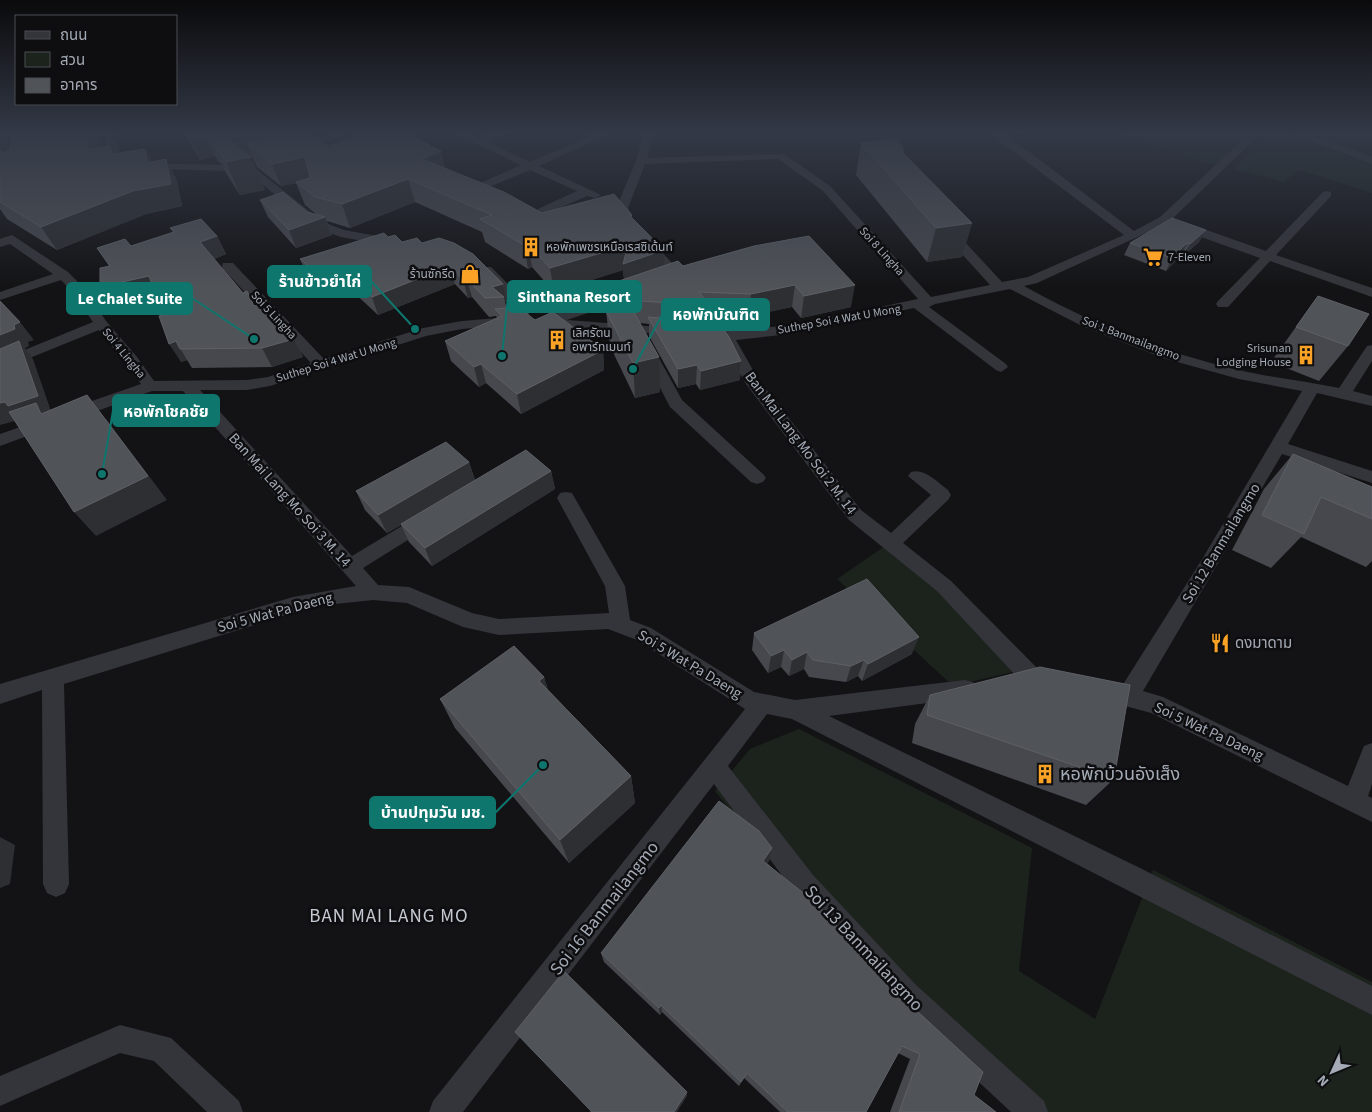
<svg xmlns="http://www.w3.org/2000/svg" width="1372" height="1112" font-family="'Source Sans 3','Noto Sans Thai',sans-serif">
  <rect width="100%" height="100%" fill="#131315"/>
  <path fill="#1b231c" d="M1115,133h134l-32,33z
    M1268,133h16l88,31v29l-73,-23 -15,12 -50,-13z
    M1300,133h72v25z
    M885,546l54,45 78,80 -64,15 -116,-107z
    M799,729l233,119 -13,123 76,48 58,-149 219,112v130h-356l-237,-241 -64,-80 35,-42z"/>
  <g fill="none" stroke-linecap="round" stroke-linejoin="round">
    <path fill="#34353a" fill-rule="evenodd" d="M103,133h10l9,25 10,5 98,2 22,-3v4l71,56 21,8 50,9 2,3 -6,4 -49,-9 -26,-9 -72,-60 -13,3 -104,-3 -14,-8z
      M332,133h17l-49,18 -4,1 -5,-3z
      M453,133h14l11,5 13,-5h16l-20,9 43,20 66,-29h15l-72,33 62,29 -6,3 -8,-2 -45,20 -6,-4 2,-3 39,-18 -47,-21 -46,19h-8v-4l45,-20z
      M644,133h10l-7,25 137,-4 46,32 101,111 59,-12 -47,-52 -2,-3 2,-3h8l51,55 26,-5 96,-42 -135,-102h13l10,6 122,92 26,-14 90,-84h11l-93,90 -131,60 -13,3c66,37 140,67 215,84 33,8 67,11 100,18l28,-42 5,-1v16l-19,30 19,5v10l-55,-13 -29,51 84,27v12l-90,-29 -139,237 20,6 185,89 16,-40 8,-3v41l-4,12 4,2v24l-221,-109 -55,-15 -3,-7 3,-7 8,-3 18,5 79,-125 101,-170 -63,-12 -76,-21 -81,-32 -72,-37 -75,15 -6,3 77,57 2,3 -7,5 -5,-2 -82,-62 -133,27 -45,5 22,39 103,131 30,23 40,-38 -23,-19 3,-4c14,-4 27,11 37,18l3,5 -3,5 -45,43 48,38 96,97 3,7 -3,7 -8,2 -8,-2 -94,-101 -88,-71 -103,-136 -23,-42 1,-2 -21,-1 -7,-4c5,-7 38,-4 48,-5 59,-5 116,-19 174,-31l-96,-109 -44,-31 -133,5 -17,44 6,14 49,53 -12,9h-10l-2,-3 9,-7 -43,-48 -9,-18 20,-47z
      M1289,133h16l67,24v7z
      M1327,191l4,1v4l-55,59 96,33v9l-102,-36 -42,46h-10l-2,-3 2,-3 42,-43 -84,-30 -2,-3 2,-3h8l82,29 57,-59z
      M12,235l56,37 15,15 23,34 31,36 17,24 93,-1 21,-3 43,-14 -88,-94 -1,-3 1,-3h10l91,96 99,-31 39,-7 49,-4 6,2 -5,-15 -33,-34 2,-3h10l33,33 7,20 -2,3 -5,1 -6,-3 -7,4 -49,4 -36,7 -156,50 -23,4h-47l152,166 68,-41 6,-2 6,2 3,5 -3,5 -69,43 15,17 31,2 63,26 27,6 110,-6 -4,-27 -48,-88 3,-5 6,-1 6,1 53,93 5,34 21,8 103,64 41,8 170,-20 8,2 3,7 -3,7 -8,2 -136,18 313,153 230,117v29l-580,-296 -25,-5 -39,52 85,109 102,109 129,117 4,11h-37l-116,-108 -100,-111 -81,-109 -251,328h-34l4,-11 312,-392 -108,-69 -29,-11 -109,6 -36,-8 -56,-24 -34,-3 -38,4 -42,9 -229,71 5,200 -4,9 -9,4 -9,-4 -4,-9 -1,-194 -42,14v-20l293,-87 63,-11 -173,-195h-31l-74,27h-12l-2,-4 2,-4 75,-26 -42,-54 -99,40v-10l93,-38 -20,-29 -12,-13 -61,20v-8l53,-18 -43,-30 -10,3v-8z
      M633,289l7,4 -2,3 -71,24 106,8 5,1 2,3 -2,3 -134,-9 -7,-4 2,-3z
      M648,347l7,4 27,49 81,74 3,4 -3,4 -6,2 -6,-2 -81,-75 -29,-56z
      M46,418l6,1 2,4 -2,4 -52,19v-12z
      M120,1025l51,13 68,63 4,11h-36l-53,-51 -34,-8 -120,53v-30z"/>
  </g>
  <path fill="#46484d" d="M0,133h101v14l8,-2 4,9 32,-5 7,13 14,-3 11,22 5,25 -36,8 -89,36 -50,-31 -7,-10z
    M184,133h124l21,13 116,22 97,45 90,2v3l33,47 18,1 71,-20 97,61 -50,11 -9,-11 -43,9 -39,-1v7l31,39 -1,19 -40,10 -4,-6 -18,4 -29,-52v-12l-9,-1 20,69 -25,6 -25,-52 -4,-35 8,-12 10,-20 -1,-9 -69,22 -22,-25 -4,2 -43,-27 -3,-10 -67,-30 -65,26 -23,-7 5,14 -36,13 -28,-31 -8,-17 56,14 -11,-9 -9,-22 -15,3 -24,-19 -5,-11 -1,1 14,33 -25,5 -14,-22 -4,-10h-2l-5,-7 -15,4z
    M861,143l42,10 69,70 -10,34 -35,5 -71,-87z
    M170,228l47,8 9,18 -12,5 40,47 40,33 9,18 -31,10 -80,1 -5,-8 -6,2 -25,-66 -44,9 -12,-18 9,-21 -12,-18 34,-2 42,-14z
    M1206,230l-7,12 -16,14 -2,-1 -15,16 -42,-16 6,-12z
    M388,237l14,5 20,1 81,41 4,18h-2l2,6 96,42 1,20 -83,44 -35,-31 -7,4 -28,-26 -6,-20 52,-23 -1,-2 -7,1 -17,-20 -4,1 -13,-14 -77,31 -28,-26 -19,8 -23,-20 -8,-18z
    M1318,296l30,50 -29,35 -48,-19z
    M1293,454l79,33v74l-6,6 -65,-30 -30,31 -39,-18 32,-61z
    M469,462l6,18 76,-9 4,18 -123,77 -23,-24 -8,-17 -14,8 -22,-23 -9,-19z
    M754,633l158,21 -50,27 -4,-5 -12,6 -37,-5 -5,-8 -15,7 -8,-9 -13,6 -16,-23z
    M544,677l4,13 83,86 4,27 -66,60 -114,-135 -15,-29z
    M930,695l184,84 -28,26 -174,-62 3,-19z
    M772,848l-3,13 -2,2 70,68 137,164 22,17h-106l20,-53 -12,-6 -32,59h-86l-36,-34 -5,8 -77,-74 -2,3 -56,-53 -3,-9z"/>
  <path fill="#2d2f32" d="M0,133h18l-8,38 -10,-15z
    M88,133h13l-1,39 -12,-22z
    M247,133h60l-60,11 5,12 -8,3 7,-2 14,33 -25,5 -14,-33 -6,-21z
    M205,135l10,21 -15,4 -10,-22z
    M145,149l11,22 -9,-8z
    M441,151l5,23 -24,-15z
    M305,157l8,23 -32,6 -9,-22z
    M166,159l11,22 5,25 -36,8 -89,36 -16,-23z
    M408,179l7,23 -65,26 -8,-24z
    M325,217l7,18 -36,13 -7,-18z
    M972,223l-10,34 -35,5 9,-34z
    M1206,230l-7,12 -16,14 7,-12z
    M217,236l9,18 -16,6 -10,-18z
    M528,243l4,24 -4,2 -4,-24z
    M1187,243l-6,12 -15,16 6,-13z
    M628,245l36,5 1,24 -40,14 -2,-18 -69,22 -4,-24z
    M450,266l5,18 -77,31 -6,-18z
    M343,271l7,18 -19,8 -7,-18z
    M149,276l11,19 -48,10 -12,-18z
    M467,279l5,18 -4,1 -5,-18z
    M503,284l4,18h-2l-1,-5 -12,-10z
    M795,285l-3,22 -43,9 2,-22z
    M855,285l-4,22 -50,11 3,-22z
    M20,322l14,18 -6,2 1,4 -4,2 8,11 19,55 -33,6 -19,5v-90l14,-10z
    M294,339l9,18 -31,10 -10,-19z
    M176,341l11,19 -6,2 -12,-18z
    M603,350l1,20 -83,44 -4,-20z
    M659,357l1,35 -25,6 -2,-35z
    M741,361l-1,19 -40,10 1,-19z
    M481,364l5,19 -7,4 -5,-20z
    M697,365l-1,19 -18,4v-19z
    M106,419l61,81 -71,36 -22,-24z
    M469,462l6,19 -88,52 -9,-18z
    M551,471l4,18 -123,77 -7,-18z
    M919,637l-7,17 -50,27 6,-17z
    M784,650l-3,17 -13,6 3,-17z
    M807,652l-3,17 -15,7 3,-16z
    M864,660l-6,16 -12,6 5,-16z
    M544,677l9,30 -14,-26z
    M631,776l4,27 -66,60 -9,-23z
    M0,837l15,8 -5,39 -10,4z
    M772,848l-3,13 -9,11 3,-11z
    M661,1005l1,7 -2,3 -1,-7z
    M687,1092v4l-10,16h-3z"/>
  <path fill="#505358" stroke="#5d6167" d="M13,133h75v17l21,-5 3,9 33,-5 2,14 19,-4 5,25 -38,7 -92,36 -41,-25v-51l2,2 8,-3z
    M187,133h60l-19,6 -16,2h-2l-5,-6 -15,3z
    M281,133h27l21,13 36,-13h40l36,18 -19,8 82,33 38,21 72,-19 18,21 -2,1 34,34 -41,14 5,-19 -78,23 -22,-25 -4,2 -44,-26 12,-4 -84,-36 -66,25 -27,-7 -19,-15 14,-4 -5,-21 -33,7 -25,-20z
    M228,139l23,18 -25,5 -14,-21z
    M896,139l7,8v6l69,70 -36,5 -75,-85z
    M283,192l24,20 18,5 -36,13 -29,-30z
    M1172,218l34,12 -16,14 -3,-1 -15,15 -42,-15z
    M201,219l16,17 -17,6 43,51 4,-2 7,15 7,-2 33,35 -32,9 -82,1 -4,-8 -7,3 -10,-28 4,-1 -14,-39 -49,11v-19l10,-2 -13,-18 28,-9 6,7 43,-14 -4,-4z
    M384,233l4,4 7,-2 7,7 15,-4 5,5 17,-5 15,5 19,11 30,30 -11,3 12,10 -19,1 -18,-19 -4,1 -13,-14 -78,31 -29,-26 -19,8 -24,-20z
    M809,236l46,49 -51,11 -9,-11 -44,9 -52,-2 11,14 -96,-7 5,-18 59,-20 5,5 71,-20z
    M1318,296l51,18 -21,32 -52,-19z
    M610,299l17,1 32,57 -26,6 -27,-52z
    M0,301l20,21 -6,3 1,4 -15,6z
    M518,307l17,13 18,-8 50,38 -86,44 -36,-30 -7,3 -29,-26 57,-25 -7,-7z
    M648,317l71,6 10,14 12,24 -40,10 -4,-6 -19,4z
    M19,341l19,55 -30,10 -3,-4 -5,1v-54z
    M87,395l61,81 -74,36 -65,-100 27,-9 5,11z
    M446,442l23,20 -91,53 -22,-24z
    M526,450l25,21 -126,77 -24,-24z
    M1293,454l79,33v32l-51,-22 -17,37 -42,-19z
    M867,579l52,58 -51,27 -4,-4 -13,6 -38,-6 -6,-8 -15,8 -8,-10 -13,6 -17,-23z
    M514,646l30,31 -5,4 92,95 -71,64 -120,-141z
    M1040,667l90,18 -16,94 -187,-64 3,-20z
    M719,801l40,30 13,17 -9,13 53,42 23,25 -2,3 19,16 47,51 80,74 -9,23 22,17h-97l21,-58 -18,-8 -36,66h-78l-41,-39 -6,9 -80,-77 -2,3 -58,-55z
    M564,971l123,121 -13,20h-83v-1l-76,-79z"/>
  <linearGradient id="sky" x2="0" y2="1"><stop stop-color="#0a0a0c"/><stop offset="0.46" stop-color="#333946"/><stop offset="1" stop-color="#333946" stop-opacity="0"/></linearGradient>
  <rect width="1372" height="289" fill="url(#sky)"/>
  <defs>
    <symbol id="building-bare" viewBox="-9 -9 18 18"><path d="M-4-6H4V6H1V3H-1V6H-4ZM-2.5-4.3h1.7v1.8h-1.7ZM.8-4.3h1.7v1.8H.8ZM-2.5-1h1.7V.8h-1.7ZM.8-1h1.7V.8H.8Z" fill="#faa226" stroke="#0e0e10" stroke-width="2.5" paint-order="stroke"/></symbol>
    <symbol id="supermarket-bare" viewBox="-9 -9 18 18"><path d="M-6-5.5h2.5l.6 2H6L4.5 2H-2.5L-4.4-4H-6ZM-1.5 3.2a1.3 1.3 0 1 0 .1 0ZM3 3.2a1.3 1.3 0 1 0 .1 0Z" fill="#faa226" stroke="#0e0e10" stroke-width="2.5" paint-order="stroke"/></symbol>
    <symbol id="shop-bare" viewBox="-9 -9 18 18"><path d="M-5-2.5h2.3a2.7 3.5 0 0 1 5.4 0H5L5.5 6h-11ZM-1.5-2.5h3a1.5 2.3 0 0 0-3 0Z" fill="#faa226" stroke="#0e0e10" stroke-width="2.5" paint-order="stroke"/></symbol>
    <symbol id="restaurant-bare" viewBox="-9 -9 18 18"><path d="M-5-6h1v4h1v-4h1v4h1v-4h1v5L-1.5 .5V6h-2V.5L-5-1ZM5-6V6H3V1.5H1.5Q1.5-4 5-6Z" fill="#faa226" stroke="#0e0e10" stroke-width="2.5" paint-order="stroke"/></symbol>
  </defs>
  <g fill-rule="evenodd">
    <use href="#building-bare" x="517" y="233" width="28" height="28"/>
    <use href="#supermarket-bare" x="1139" y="243" width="28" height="28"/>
    <use href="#shop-bare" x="456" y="260" width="28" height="28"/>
    <use href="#building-bare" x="543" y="326" width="28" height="28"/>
    <use href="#building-bare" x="1292" y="341" width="28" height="28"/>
    <use href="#restaurant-bare" x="1206" y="629" width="28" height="28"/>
    <use href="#building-bare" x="1031" y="760" width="28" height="28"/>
  </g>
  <g text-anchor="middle" stroke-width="5" stroke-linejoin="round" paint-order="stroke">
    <g font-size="12" fill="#a4abb6" stroke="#0e0e10" text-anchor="start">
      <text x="546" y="251">หอพักเพชรเหนือเรสซิเด้นท์</text>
      <text x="1168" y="261">7-Eleven</text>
      <text x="455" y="278" text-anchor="end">ร้านซักรีด</text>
      <text x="572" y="337">เลิศรัตน<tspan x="572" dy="14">อพาร์ทเมนท์</tspan></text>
      <text x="1291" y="352" text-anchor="end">Srisunan<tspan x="1291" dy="14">Lodging House</tspan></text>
    </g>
    <g font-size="12" fill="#a4abb6" stroke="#0e0e10">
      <text transform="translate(882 251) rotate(48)" y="4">Soi 8 Lingha</text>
      <text transform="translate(274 315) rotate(47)" y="4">Soi 5 Lingha</text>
      <text transform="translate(839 319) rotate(-10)" y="4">Suthep Soi 4 Wat U Mong</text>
      <text transform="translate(1131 338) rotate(21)" y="4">Soi 1 Banmailangmo</text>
      <text transform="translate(124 353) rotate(51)" y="4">Soi 4 Lingha</text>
      <text transform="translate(336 360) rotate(-17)" y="4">Suthep Soi 4 Wat U Mong</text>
    </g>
    <g font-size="15" fill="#a4abb6" stroke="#0e0e10">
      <text transform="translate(801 443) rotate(53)" y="5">Ban Mai Lang Mo Soi 2 M. 14</text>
      <text transform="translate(290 500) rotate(48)" y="5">Ban Mai Lang Mo Soi 3 M. 14</text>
      <text transform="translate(1221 543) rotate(-59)" y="5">Soi 12 Banmailangmo</text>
      <text transform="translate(275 612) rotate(-15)" y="5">Soi 5 Wat Pa Daeng</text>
      <text transform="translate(690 664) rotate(31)" y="5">Soi 5 Wat Pa Daeng</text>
      <text transform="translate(1209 731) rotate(25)" y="5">Soi 5 Wat Pa Daeng</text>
    </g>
    <g font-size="15" fill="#a4abb6" stroke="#0e0e10" text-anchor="start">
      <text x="1235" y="648">ดงมาดาม</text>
    </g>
    <g font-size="18" fill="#a4abb6" stroke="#0e0e10" text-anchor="start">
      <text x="1060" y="780">หอพักบ้วนอังเส็ง</text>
    </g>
    <g font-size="18" fill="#a4abb6" stroke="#0e0e10">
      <text transform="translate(604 908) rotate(-52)" y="6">Soi 16 Banmailangmo</text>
      <text transform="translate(864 948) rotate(47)" y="6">Soi 13 Banmailangmo</text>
    </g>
    <g font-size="19" letter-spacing="1" fill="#c5cad2" stroke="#0e0e10">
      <text x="389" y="922">BAN MAI LANG MO</text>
    </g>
  </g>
  <path fill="none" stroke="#0f766e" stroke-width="2" d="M415 329L371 281M502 356L508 297M254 339L192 298M633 369L662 315M102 474L113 411M543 765L495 813"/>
  <g fill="#0f766e" stroke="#0e0e10" stroke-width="2">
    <circle cx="415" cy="329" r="5"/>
    <circle cx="502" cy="356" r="5"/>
    <circle cx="254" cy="339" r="5"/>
    <circle cx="633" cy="369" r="5"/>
    <circle cx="102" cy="474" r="5"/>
    <circle cx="543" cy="765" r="5"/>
  </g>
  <g fill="#0f766e" stroke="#0f766e" stroke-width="2">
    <rect x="268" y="266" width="103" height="31" rx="5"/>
    <rect x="508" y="281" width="133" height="31" rx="5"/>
    <rect x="67" y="283" width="125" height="31" rx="5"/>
    <rect x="662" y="299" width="107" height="31" rx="5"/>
    <rect x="113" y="395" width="106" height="31" rx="5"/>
    <rect x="370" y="797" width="125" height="31" rx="5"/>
  </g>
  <g font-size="16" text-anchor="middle" font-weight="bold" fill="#fff">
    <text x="320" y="287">ร้านข้าวยำไก่</text>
    <text x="574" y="302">Sinthana Resort</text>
    <text x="130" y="304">Le Chalet Suite</text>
    <text x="716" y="320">หอพักบัณฑิต</text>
    <text x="166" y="417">หอพักโชคชัย</text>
    <text x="433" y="818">บ้านปทุมวัน มช.</text>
  </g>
  <rect x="15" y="15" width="162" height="90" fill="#0e0e10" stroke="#4a4d52"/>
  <rect x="25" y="31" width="25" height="8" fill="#34353a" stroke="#4a4d52"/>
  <text x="60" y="40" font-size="15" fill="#a4abb6">ถนน</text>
  <rect x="25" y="52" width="25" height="15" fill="#1b231c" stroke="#4a4d52"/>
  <text x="60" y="65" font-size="15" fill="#a4abb6">สวน</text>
  <rect x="25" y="78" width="25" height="15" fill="#505358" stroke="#4a4d52"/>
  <text x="60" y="90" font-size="15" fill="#a4abb6">อาคาร</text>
  <g transform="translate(1332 1072) rotate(226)" stroke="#0e0e10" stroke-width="4" paint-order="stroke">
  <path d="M0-4L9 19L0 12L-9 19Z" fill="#a4abb6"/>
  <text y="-8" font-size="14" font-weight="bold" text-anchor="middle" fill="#a4abb6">N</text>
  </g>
</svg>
